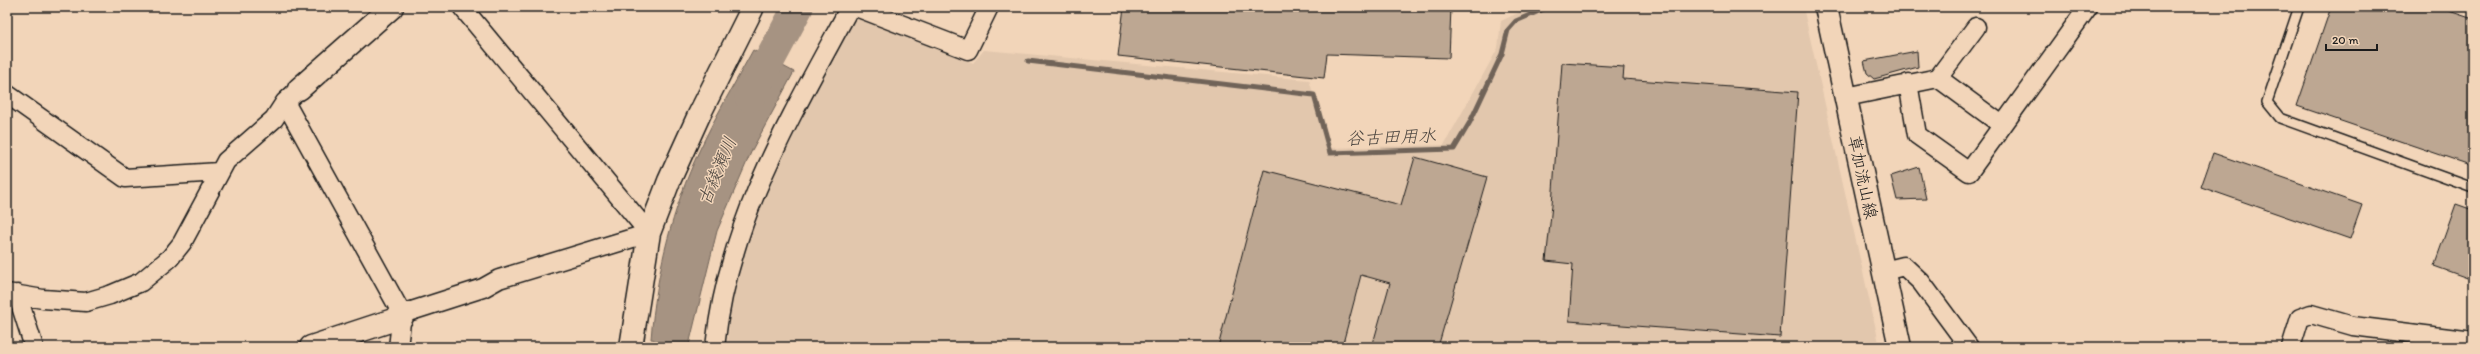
<svg xmlns="http://www.w3.org/2000/svg" width="2480" height="354" font-family="Itim,'Klee One',sans-serif">
  <rect width="100%" height="100%" fill="#f2d5b9"/>
  <filter id="ink" filterUnits="userSpaceOnUse"><feTurbulence type="fractalNoise" baseFrequency=".025" numOctaves="2"/><feDisplacementMap in="SourceGraphic" scale="8" xChannelSelector="R" yChannelSelector="G"/><feConvolveMatrix kernelMatrix="1 2 1 2 8 2 1 2 1" color-interpolation-filters="sRGB"/></filter>
  <g filter="url(#ink)">
    <path fill="#e2c7ad" d="M1531,7h272l77,340h-1153l3,-35 18,-79 23,-62 85,-154 117,46 11,-13 325,30 21,68 114,-3 54,-97 3,-27z"/>
    <path fill="#a69382" stroke="#6f6359" d="M753,50l41,22 -42,78 -35,81 -28,114 -38,-6c5,-65 21,-130 49,-190 16,-34 35,-66 53,-99z"/>
    <g fill="none" stroke-linecap="round" stroke-linejoin="round">
      <path stroke="#6f6359" stroke-width="5" d="M1028,61l286,34 16,58 124,-4 16,-27 32,-68 6,-24 8,-9 32,-14"/>
      <path stroke="#a69382" stroke-width="31" d="M750,97l48,-90
        M669,347l6,-47"/>
    </g>
    <path fill="#bda792" stroke="#1c1c1c" d="M1124,7h327l-2,51 -122,-4 -3,24 -206,-22z
      M2331,7h106l36,12v147l-176,-60z
      M1917,51l1,16 -44,12 -7,-6 -3,-12z
      M1562,63l62,4 -1,12 175,13 -18,245 -211,-16 4,-57 -27,-3 6,-56z
      M2213,153l149,52 -12,34 -149,-52z
      M1415,157l72,20 -49,170h-66l18,-64 -29,-8 -19,72h-124l46,-177 137,35z
      M1919,167l7,32 -29,1 -6,-24z
      M2456,204l17,6v70l-39,-14z"/>
    <g fill="none" stroke-linecap="round" stroke-linejoin="round">
      <defs>
        <path id="service" d="M2299,7l-32,95 13,16 193,70"/>
        <path id="minor" d="M856,7l112,43 21,-43
          M1938,78l64,47
          M1908,83l9,52 52,37 119,-165
          M7,94l118,84 94,-6
          M1846,97l92,-19 38,-51
          M285,102l117,212 -4,33
          M1884,271l20,-5 17,16 48,65
          M7,293l36,6 43,3 24,-7 31,-13 29,-24 12,-15 44,-82 48,-42 11,-17 14,-13
          M17,294l17,53
          M402,314l81,-26 16,-9 150,-46 -187,-226
          M715,347c13,-127 76,-230 135,-340
          M2291,347l9,-29 11,-4 42,12 120,15"/>
        <path id="tertiary" d="M299,89l93,-82
          M311,347l91,-30
          M631,347l18,-114 20,-52 30,-66 53,-106"/>
        <path id="primary" d="M1826,7l74,340"/>
      </defs>
      <use href="#service" stroke="#1c1c1c" stroke-width="12"/>
      <use href="#minor" stroke="#1c1c1c" stroke-width="21"/>
      <use href="#tertiary" stroke="#1c1c1c" stroke-width="25"/>
      <use href="#primary" stroke="#1c1c1c" stroke-width="25"/>
      <use href="#service" stroke="#f2d5b9" stroke-width="9"/>
      <use href="#minor" stroke="#f2d5b9" stroke-width="18"/>
      <use href="#tertiary" stroke="#f2d5b9" stroke-width="22"/>
      <use href="#primary" stroke="#f2d5b9" stroke-width="22"/>
    </g>
  </g>
  <g text-anchor="middle" stroke-width="3" stroke-linejoin="round" paint-order="stroke">
    <g font-size="17" fill="#1c1c1c" stroke="#f2d5b9">
      <text transform="translate(1863 177) rotate(78)" y="6">草加流山線</text>
    </g>
    <g font-size="18" font-style="italic" fill="#4c4640" stroke="#f2d5b9">
      <text transform="translate(1391 137) rotate(-2)" y="6">谷古田用水</text>
      <text transform="translate(717 171) rotate(-67)" y="6">古綾瀬川</text>
    </g>
  </g>
  <rect width="2480" height="354" fill="none" stroke="#f2d5b9" stroke-width="24"/>
  <rect x="12" y="12" width="2456" height="330" fill="none" stroke="#1c1c1c" stroke-width="1.5" filter="url(#ink)"/>
  <path d="M2326 44v6h51v-6" fill="none" stroke="#1c1c1c" stroke-width="2"/>
  <text x="2332" y="44" font-size="12" fill="#1c1c1c" stroke="#f2d5b9" stroke-width="3" paint-order="stroke">20 m</text>
</svg>
